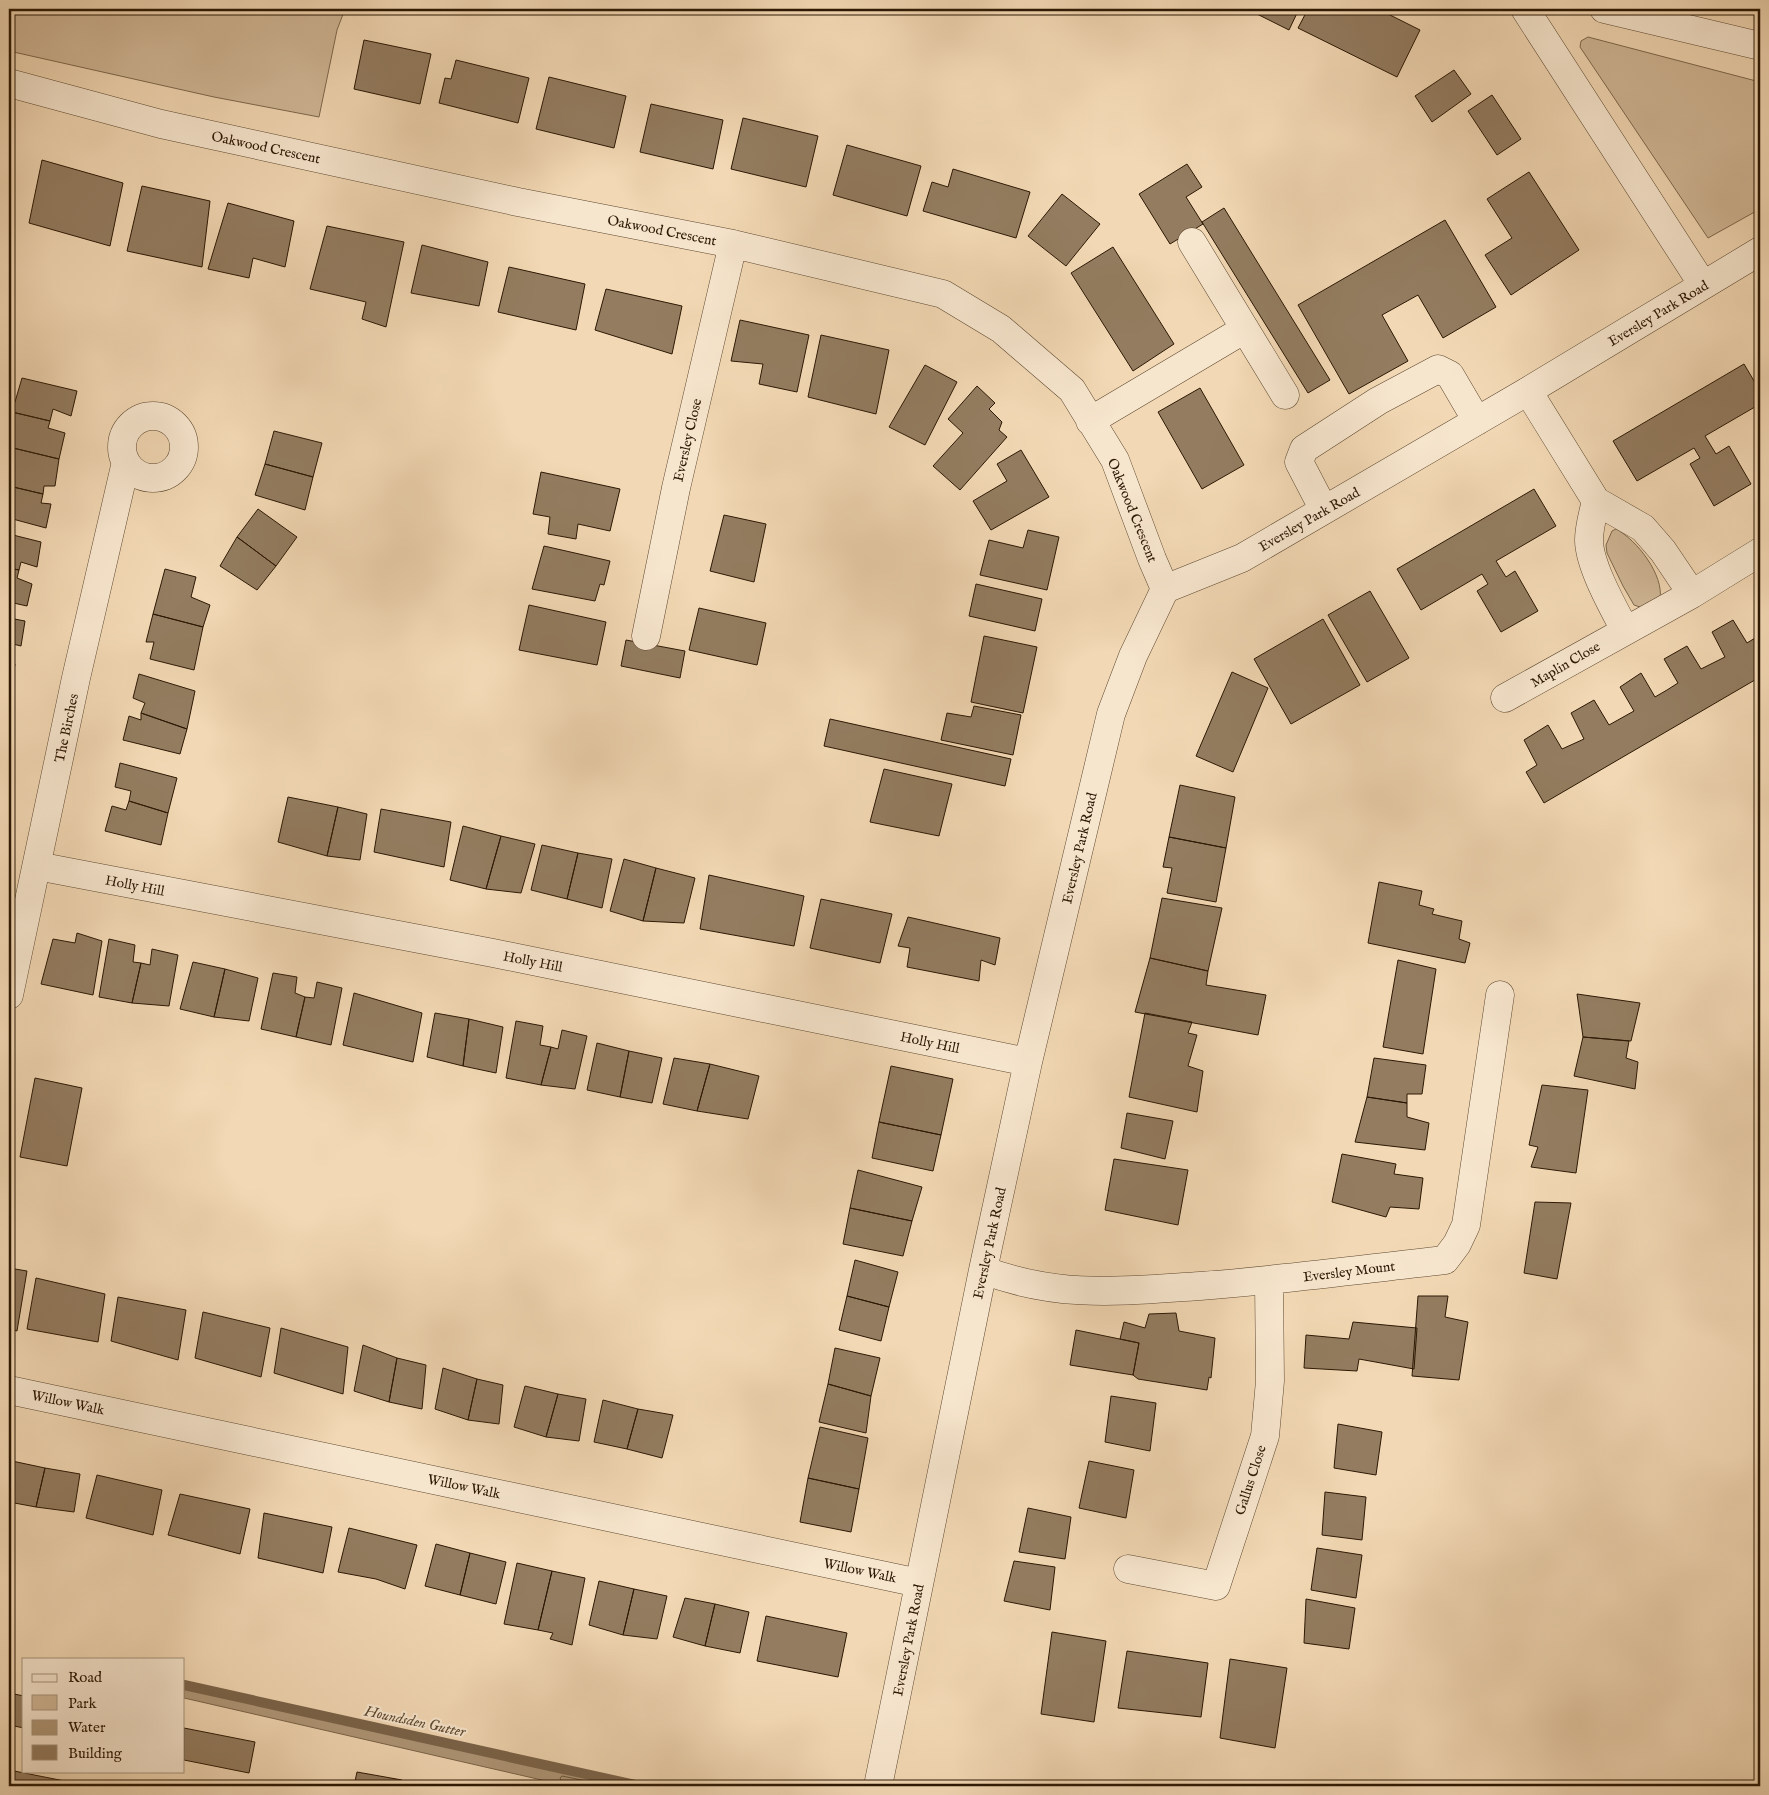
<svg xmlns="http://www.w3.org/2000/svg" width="1769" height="1795" font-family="'IM FELL English',serif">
  <rect width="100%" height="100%" fill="#f2d8b4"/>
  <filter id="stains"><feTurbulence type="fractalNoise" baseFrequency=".004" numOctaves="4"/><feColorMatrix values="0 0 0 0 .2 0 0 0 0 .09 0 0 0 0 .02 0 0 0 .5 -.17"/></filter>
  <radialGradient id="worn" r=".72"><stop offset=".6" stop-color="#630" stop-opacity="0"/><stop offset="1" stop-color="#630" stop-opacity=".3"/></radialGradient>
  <path fill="#d0b796" stroke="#7e684d" d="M9,9h336l-8,21 -18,87 -105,-20 -205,-46z
    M1588,37l172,45v127l-52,29 -128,-191 1,-6z
    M1616,529c21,11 48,46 44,70l-20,8 -6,-2 -11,-19 -16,-33 -1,-8 6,-14z"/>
  <path fill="#af9778" stroke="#7b644a" d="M184,1688l269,60 184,38h-69l-384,-88z"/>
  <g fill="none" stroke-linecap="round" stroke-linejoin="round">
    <path stroke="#6e583e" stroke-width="1" d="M563,1786l-3,-8 2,-2 50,10"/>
    <path stroke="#7b644a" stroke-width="10" d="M184,1685l456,101"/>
  </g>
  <path fill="#937c60" stroke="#2c1804" d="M1254,9h45l-10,21 -36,-18z
    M1308,9h70l42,21 -23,47 -99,-49z
    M364,40l67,14 -11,50 -66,-15z
    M456,60l73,18 -11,45 -79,-20 6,-25 6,1z
    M1454,70l17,24 -39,28 -17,-26z
    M549,77l77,19 -12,52 -78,-19z
    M1492,95l29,44 -24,16 -29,-44z
    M651,104l72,16 -10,49 -73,-17z
    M743,118l75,18 -12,51 -75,-18z
    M847,145l74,21 -14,50 -74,-21z
    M9,155l4,1 -4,20z
    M42,160l81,23 -13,63 -81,-23z
    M1187,164l15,23 -16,10 17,27 -33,20 -31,-50z
    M953,169l77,23 -14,46 -93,-27 9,-29 16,5z
    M1529,172l50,78 -68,45 -26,-40 27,-17 -25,-39z
    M142,186l68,15 -8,66 -75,-16z
    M1062,194l38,30 -34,42 -38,-30z
    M228,203l66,18 -9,46 -32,-9 -4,20 -41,-9z
    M1224,208l106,172 -22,13 -106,-171z
    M1445,220l51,87 -53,31 -25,-43 -36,20 26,46 -59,33 -51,-89z
    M327,226l77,16 -18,85 -24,-8 4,-17 -56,-13z
    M422,245l66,17 -9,44 -68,-13z
    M1113,247l61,97 -41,27 -62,-98z
    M509,267l76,17 -9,46 -78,-18z
    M606,289l76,17 -10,48 -77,-24z
    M740,320l69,15 -12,57 -38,-8 4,-20 -32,-3z
    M821,335l68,15 -13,64 -68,-17z
    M1744,364l16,27v13l-55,32 11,18 13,-8 22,38 -37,22 -24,-42 10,-6 -6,-10 -57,33 -24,-40z
    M925,365l32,17 -32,63 -36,-18z
    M22,378l55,13 -6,25 -18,-7 -3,12 -38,-9z
    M977,386l18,17 -6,6 13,13 -3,8 8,7 -47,53 -27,-24 30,-33 -15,-14z
    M1200,388l44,77 -42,24 -44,-77z
    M12,412l38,9 -2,7 17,5 -6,26 -50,-12v-25z
    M274,431l48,12 -9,34 -48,-13z
    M9,447l50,12 -4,27h-11l-1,8 -34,-8z
    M1021,450l28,47 -58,33 -18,-29 34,-20 -10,-17z
    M265,464l48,13 -8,33 -50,-15z
    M541,472l79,17 -10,42 -32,-7 -2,15 -28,-5 2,-17 -17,-3z
    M9,486l34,8 -2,9 10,1 -5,24 -37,-10z
    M1534,489l22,37 -60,35 10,16 9,-6 23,40 -37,21 -24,-41 11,-7 -6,-10 -61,36 -24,-41z
    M258,509l39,28 -21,29 -39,-29z
    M724,515l42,9 -12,58 -44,-11z
    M1028,530l31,7 -12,53 -67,-15 9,-35 34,8z
    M9,534l32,8 -4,25 -16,-5 -2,8 -10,-2z
    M237,537l39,29 -19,24 -37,-24z
    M544,546l66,15 -6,24 -4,-1 -5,17 -63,-12z
    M9,568l10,2 -2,8 15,6 -5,22 -18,-4z
    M165,569l31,8 -5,20 19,8 -7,22 -50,-13z
    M976,584l66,15 -7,32 -66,-15z
    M1370,591l39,67 -42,24 -39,-67z
    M529,605l77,17 -9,43 -78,-15z
    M699,608l67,15 -9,42 -68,-15z
    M153,614l50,13 -9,43 -44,-11 4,-17h-8z
    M9,618l16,3 -4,25 -12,-3z
    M1323,619l37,66 -69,39 -37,-65z
    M1733,620l14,23 13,-8v42l-216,126 -18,-31 11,-7 -13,-25 24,-15 14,24 22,-10 -13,-26 23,-13 15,25 25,-14 -14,-24 21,-14 14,24 12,-7 11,-7 -14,-24 23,-13 14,23 24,-12 -13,-25z
    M984,636l53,11 -14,66 -52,-11z
    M626,640l59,11 -5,27 -59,-12z
    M9,662l6,2 -4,23h-2z
    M1232,672l36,16 -35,84 -37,-16z
    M139,674l56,17 -8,38 -46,-16 4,-10 -12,-5z
    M974,706l47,9 -8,40 -72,-15 6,-27 24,4z
    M141,713l46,16 -7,25 -57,-14 6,-24 12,4z
    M830,719l181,40 -6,27 -181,-40z
    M120,763l57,15 -9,35 -39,-12 2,-10 -16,-4z
    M884,769l68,15 -13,52 -69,-14z
    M1180,785l55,12 -9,51 -57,-11z
    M288,797l50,10 -11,49 -49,-14z
    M129,801l39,12 -7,32 -56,-14 7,-25 14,4z
    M338,807l29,7 -7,46 -33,-4z
    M381,809l70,13 -7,45 -70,-15z
    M463,826l38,10 -15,53 -36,-9z
    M501,836l34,8 -14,49 -35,-4z
    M1169,837l57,11 -10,54 -49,-9 5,-25 -9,-1z
    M542,845l36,8 -11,46 -36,-9z
    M578,853l34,6 -10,49 -35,-9z
    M624,859l32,9 -13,53 -33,-10z
    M656,868l39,10 -11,45 -41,-2z
    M709,875l95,21 -10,50 -94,-17z
    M1379,882l43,9 -3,14 15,4 -2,5 30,7 -3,18 11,4 -5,20 -97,-20z
    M1162,898l60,10 -14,63 -58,-13z
    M821,899l71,15 -12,49 -70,-15z
    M908,917l92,21 -5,27 -14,-5 -2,21 -72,-14 3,-19 -12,-2z
    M77,933l25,8 -9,54 -52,-11 12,-45 22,4z
    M109,939l26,6 -2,17 8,1 -9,40 -33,-6z
    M152,949l26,6 -9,51 -37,-3 9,-40 9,2z
    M1150,958l58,13 -2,14 60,10 -8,40 -123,-23z
    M1398,960l38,9 -13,85 -40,-7z
    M193,962l32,7 -11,48 -34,-8z
    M225,969l33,9 -9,43 -35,-4z
    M273,973l24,4 -2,16 10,4 -9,40 -35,-8z
    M317,982l25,6 -11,57 -35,-8 9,-40 9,1z
    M354,993l68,20 -9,49 -70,-17z
    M1577,994l63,9 -9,38 -48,-4z
    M435,1013l34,6 -6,47 -36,-9z
    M1145,1013l47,9 -4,11 9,2 -9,31 15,5 -6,41 -68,-15z
    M469,1019l34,8 -7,46 -33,-7z
    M516,1021l27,5 -3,19 11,2 -10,38 -35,-7z
    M562,1030l25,6 -12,53 -34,-4 10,-38 7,2z
    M1583,1037l46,4 -3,17 12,4 -3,27 -61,-13z
    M597,1043l32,8 -9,46 -33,-7z
    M629,1051l33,7 -10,45 -32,-6z
    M674,1058l36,6 -13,47 -34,-7z
    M1374,1058l52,7 -4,29h-15v9l-40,-6z
    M710,1064l49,12 -11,43 -51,-8z
    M891,1066l62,13 -12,56 -62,-13z
    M35,1078l47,10 -15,78 -47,-9z
    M1542,1085l46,5 -12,83 -45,-6 7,-20 -9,-2z
    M1367,1097l40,6v14l22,6 -4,27 -70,-8z
    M1127,1113l46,8 -8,38 -44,-11z
    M879,1122l62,13 -8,36 -61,-13z
    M1342,1154l54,10 -2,10 29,4 -4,31 -29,-2 -4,10 -54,-15z
    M1114,1159l74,11 -10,55 -73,-15z
    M858,1170l64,17 -10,34 -62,-13z
    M1535,1202l36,1 -14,76 -33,-6z
    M850,1208l62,13 -9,35 -60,-12z
    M855,1260l43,12 -9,35 -42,-11z
    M9,1268l18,3 -10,60 -8,-2z
    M36,1278l69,16 -7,48 -71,-13z
    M847,1296l42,11 -8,34 -42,-11z
    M1418,1296h30l-3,21 23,5 -9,58 -47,-4z
    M118,1297l68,13 -8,50 -67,-19z
    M203,1312l67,16 -9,49 -66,-19z
    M1176,1313l3,18 36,7 -4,40 -2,-1 -2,13 -69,-11 -5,-4 6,-32 -19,-4 4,-17 21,6 4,-14z
    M1353,1322l64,6 -3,41 -55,-10 -2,12 -53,-3 2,-33 43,4z
    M281,1328l67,19 -5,47 -69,-21z
    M1076,1330l63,13 -6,32 -63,-10z
    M363,1345l34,13 -8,44 -35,-11z
    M835,1348l45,10 -9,38 -43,-12z
    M397,1358l29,7 -4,44 -33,-7z
    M443,1368l34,11 -9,41 -33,-11z
    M477,1379l26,6 -4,39 -31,-4z
    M828,1384l43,12 -5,37 -47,-11z
    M525,1386l33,8 -12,43 -32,-10z
    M558,1394l28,5 -7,42 -33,-4z
    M1111,1396l45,7 -6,48 -45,-9z
    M603,1400l35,9 -11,40 -33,-7z
    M638,1409l35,6 -11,43 -35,-9z
    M1338,1424l44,8 -6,43 -42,-7z
    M820,1427l48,11 -9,51 -51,-11z
    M12,1461l33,7 -9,39 -27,-5v-27z
    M1089,1461l45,9 -8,48 -47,-10z
    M45,1468l35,6 -6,38 -38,-5z
    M97,1475l65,15 -9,45 -67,-17z
    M808,1478l51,11 -8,43 -51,-10z
    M1325,1492l41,5 -4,43 -40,-5z
    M180,1494l70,15 -10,45 -72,-19z
    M1028,1508l43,9 -6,42 -46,-7z
    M264,1513l68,14 -9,46 -65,-15z
    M349,1528l68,17 -12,44 -29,-10 -38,-7z
    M436,1544l34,9 -10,42 -35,-9z
    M1317,1548l45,7 -6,43 -45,-8z
    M470,1553l36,9 -10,42 -36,-9z
    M1014,1561l41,6 -5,43 -46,-9z
    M517,1563l35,8 -14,59 -34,-6z
    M552,1571l33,7 -13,67 -22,-6 3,-6 -15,-3z
    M599,1581l35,8 -11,46 -34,-10z
    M634,1589l33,7 -10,43 -34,-4z
    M685,1598l30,6 -10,42 -32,-9z
    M1306,1599l49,9 -6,41 -45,-6z
    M715,1604l34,8 -9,41 -35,-7z
    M766,1616l81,17 -9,44 -81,-16z
    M1052,1632l54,9 -12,81 -53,-8z
    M1127,1651l81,12 -7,54 -83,-9z
    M1230,1659l57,9 -12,80 -55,-10z
    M9,1693l15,3v32l-15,-3z
    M184,1728l71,14 -6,31 -65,-13z
    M9,1770l81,16h-81z
    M357,1772l45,8 -1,6h-47z"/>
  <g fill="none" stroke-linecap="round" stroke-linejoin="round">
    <defs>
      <path id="minor" d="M1525,9l178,276
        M1604,9l156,37
        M9,83l152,41 357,78 215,42 210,50 58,35 71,61 43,70 37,99 13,30
        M1192,242l93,153
        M1528,391l68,110c-3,13 -7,26 -7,39 0,25 24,67 36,90
        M122 447a31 31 0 1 1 62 0a31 31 0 1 1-62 0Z
        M1090,421l155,-92
        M1596,501l47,27 20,23 29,43
        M1324,510l-25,-48 5,-13 74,-48 60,-32 12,6 27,46
        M646,636l30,-148 57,-244
        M1505,698l187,-104 68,-42
        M37,866l456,87 535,109
        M9,995l67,-317 50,-216
        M983,1270c77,29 138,21 217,16 82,-6 163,-17 245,-26l12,-16 9,-19 34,-230
        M9,1390l910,193
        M1128,1569l88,17 49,-150 5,-55 -1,-100
        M878,1786l105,-516 45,-208 83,-348 22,-58 32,-67 77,-31 286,-167 232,-140"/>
    </defs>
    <use href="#minor" stroke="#5e4830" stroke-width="29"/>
    <use href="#minor" stroke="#f7e6ce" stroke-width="28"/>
  </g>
  <g text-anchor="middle" stroke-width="4" stroke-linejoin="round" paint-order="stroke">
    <g font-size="14" fill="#2c1804" stroke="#f7e6ce">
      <text transform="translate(266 147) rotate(12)" y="5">Oakwood Crescent</text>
      <text transform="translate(662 230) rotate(11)" y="5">Oakwood Crescent</text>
      <text transform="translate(1658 313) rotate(-31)" y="5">Eversley Park Road</text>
      <text transform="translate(687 440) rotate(-77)" y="5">Eversley Close</text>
      <text transform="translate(1133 510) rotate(68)" y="5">Oakwood Crescent</text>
      <text transform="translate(1309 519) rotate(-30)" y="5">Eversley Park Road</text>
      <text transform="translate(1565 664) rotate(-30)" y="5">Maplin Close</text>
      <text transform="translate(66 728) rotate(-78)" y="5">The Birches</text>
      <text transform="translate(1079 848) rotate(-77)" y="5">Eversley Park Road</text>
      <text transform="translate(135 885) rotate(11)" y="5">Holly Hill</text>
      <text transform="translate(533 961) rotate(11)" y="5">Holly Hill</text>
      <text transform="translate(930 1042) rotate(12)" y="5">Holly Hill</text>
      <text transform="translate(989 1243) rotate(-78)" y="5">Eversley Park Road</text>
      <text transform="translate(1349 1271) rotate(-7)" y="5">Eversley Mount</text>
      <text transform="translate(68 1402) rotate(12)" y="5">Willow Walk</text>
      <text transform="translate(1250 1480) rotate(-72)" y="5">Gallus Close</text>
      <text transform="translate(464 1486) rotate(12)" y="5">Willow Walk</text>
      <text transform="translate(860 1570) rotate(12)" y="5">Willow Walk</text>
      <text transform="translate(908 1640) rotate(-79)" y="5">Eversley Park Road</text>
    </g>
    <g font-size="15" font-style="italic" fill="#604b32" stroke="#f7e6ce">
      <text transform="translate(415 1721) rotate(12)" y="5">Houndsden Gutter</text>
    </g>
  </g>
  <rect width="1769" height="1795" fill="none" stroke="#f2d8b4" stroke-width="30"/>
  <rect x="10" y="10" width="1749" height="1775" fill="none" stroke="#2c1804" stroke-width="2.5"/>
  <rect x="15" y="15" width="1739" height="1765" fill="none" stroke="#2c1804"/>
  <rect x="22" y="1658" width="162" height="115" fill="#f7e6ce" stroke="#a6947d"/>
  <rect x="32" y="1674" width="25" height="8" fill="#f7e6ce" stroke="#a6947d"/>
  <text x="68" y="1682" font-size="15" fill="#2c1804">Road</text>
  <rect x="32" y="1695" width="25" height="15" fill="#d0b796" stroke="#a6947d"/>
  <text x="68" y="1708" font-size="15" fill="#2c1804">Park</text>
  <rect x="32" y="1720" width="25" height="15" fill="#af9778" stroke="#a6947d"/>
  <text x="68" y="1732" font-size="15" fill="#2c1804">Water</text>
  <rect x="32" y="1745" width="25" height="15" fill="#937c60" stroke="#a6947d"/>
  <text x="68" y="1758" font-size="15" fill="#2c1804">Building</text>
  <rect width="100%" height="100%" filter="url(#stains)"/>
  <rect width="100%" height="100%" fill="url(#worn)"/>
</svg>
